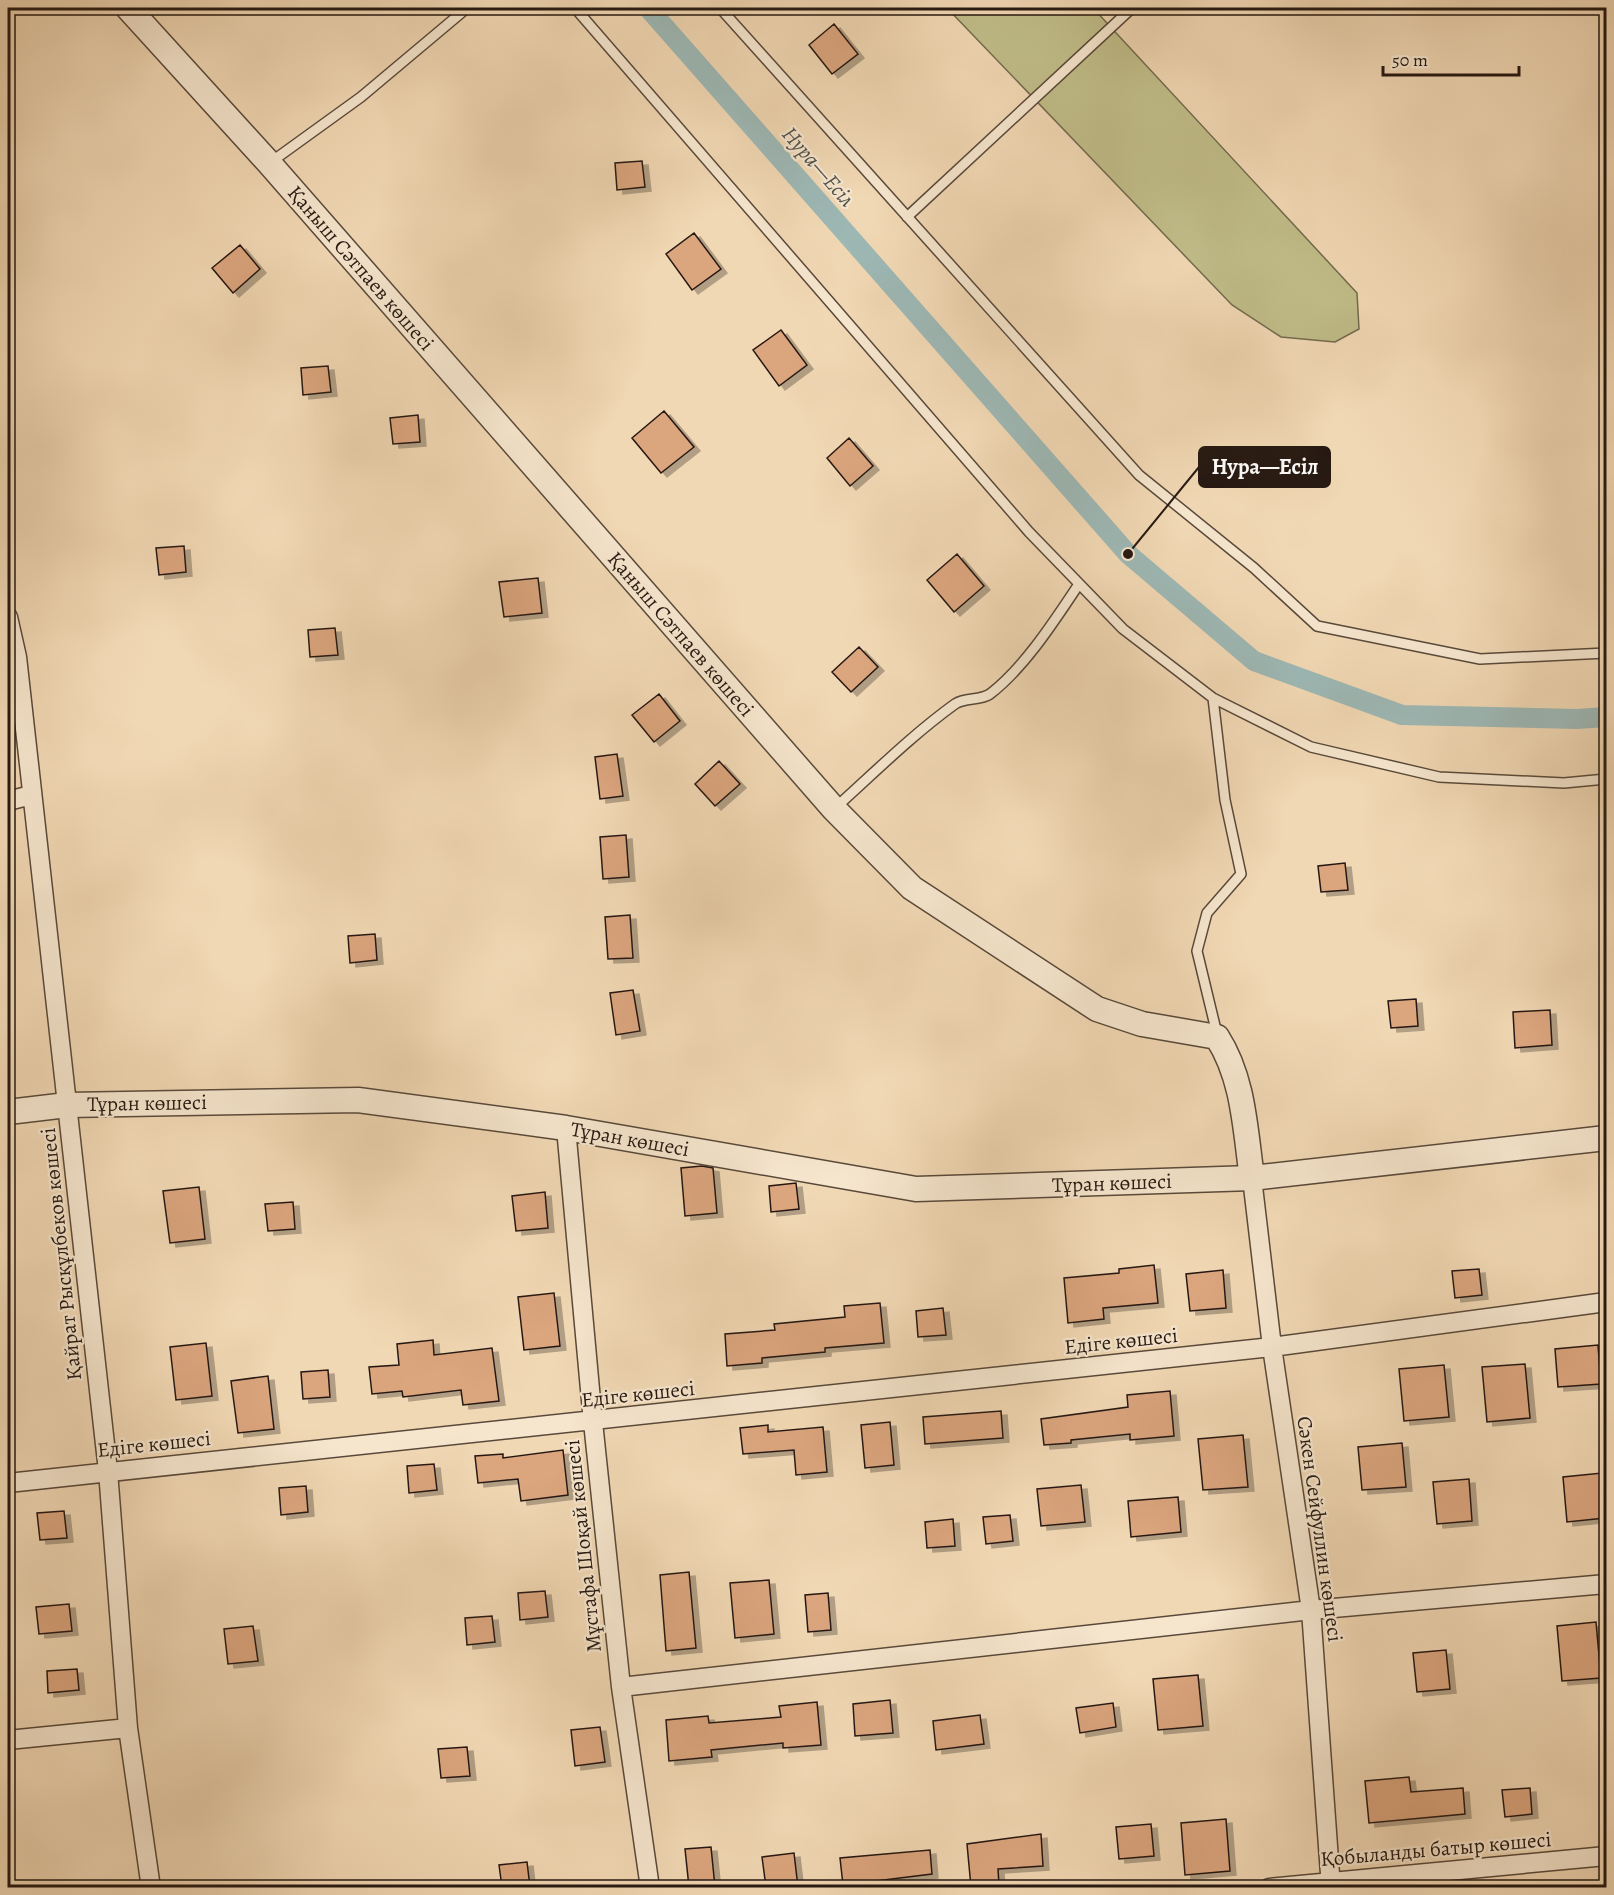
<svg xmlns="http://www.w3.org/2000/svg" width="1614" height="1895" font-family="Alegreya,serif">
  <defs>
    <filter id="shadow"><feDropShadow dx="6" dy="4" stdDeviation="0" flood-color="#0004"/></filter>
  </defs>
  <rect width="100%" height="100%" fill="#f1d8b4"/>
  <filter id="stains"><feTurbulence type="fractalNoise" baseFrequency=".00333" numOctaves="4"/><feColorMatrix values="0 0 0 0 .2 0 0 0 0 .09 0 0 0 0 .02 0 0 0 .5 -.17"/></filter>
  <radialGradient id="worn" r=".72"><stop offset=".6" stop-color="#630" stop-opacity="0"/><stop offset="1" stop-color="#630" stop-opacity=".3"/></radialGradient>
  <path fill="#c0bd89" stroke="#736b4e" stroke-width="1.5" d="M947,8h146l264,285 2,36 -24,13 -54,-5 -49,-32z"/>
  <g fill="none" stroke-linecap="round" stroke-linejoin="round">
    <path stroke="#9db8b5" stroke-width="20" d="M648,8l480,546 126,107 148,54 175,4 29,-2"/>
  </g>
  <path fill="#dba57e" stroke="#261912" stroke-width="1.5" filter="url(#shadow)" d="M834,24l24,30 -26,20 -23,-29z
    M642,161l3,26 -28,3 -2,-27z
    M694,233l27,36 -29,21 -26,-36z
    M240,245l20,24 -27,24 -21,-25z
    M781,330l26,35 -28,21 -26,-36z
    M328,366l3,26 -28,3 -2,-27z
    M664,411l30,36 -33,26 -29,-35z
    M418,415l2,27 -27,2 -3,-26z
    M849,438l24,28 -23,20 -23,-28z
    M184,546l2,26 -27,3 -3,-27z
    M957,554l27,32 -30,26 -27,-32z
    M538,578l4,35 -38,4 -5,-35z
    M335,628l3,27 -28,2 -2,-27z
    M859,647l19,20 -27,25 -19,-20z
    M659,694l21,27 -26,21 -22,-27z
    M617,754l6,42 -23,3 -5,-42z
    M719,761l21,23 -25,22 -20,-22z
    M626,835l3,42 -26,2 -3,-42z
    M1345,863l3,27 -27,2 -3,-26z
    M630,915l3,43 -25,1 -3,-42z
    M375,934l2,26 -27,3 -2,-27z
    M633,990l7,41 -24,4 -6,-42z
    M1416,999l2,27 -27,2 -3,-27z
    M1550,1010l2,35 -37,3 -2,-36z
    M702,1166l11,2 4,45 -32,3 -4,-48z
    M796,1183l3,26 -28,3 -2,-26z
    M199,1187l6,52 -35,4 -7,-52z
    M545,1192l3,36 -32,3 -4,-35z
    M293,1202l2,27 -27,2 -3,-27z
    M1154,1265l4,38 -55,5 1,11 -36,4 -4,-45 55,-5v-4z
    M1479,1269l3,26 -27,3 -3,-27z
    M1223,1270l3,38 -36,3 -4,-37z
    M554,1293l6,53 -36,4 -6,-53z
    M880,1303l4,40 -59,5v4l-63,6v5l-35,3 -2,-32 50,-4 -1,-6 71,-7 -1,-11z
    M943,1308l3,27 -28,2 -2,-26z
    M433,1340l1,15 58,-7 7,53 -36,4 -2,-15 -58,7 -1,-6 -30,3 -3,-27 30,-2 -2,-21z
    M206,1343l6,53 -36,4 -6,-53z
    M1598,1345l3,39 -43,3 -3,-38z
    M1525,1364l5,54 -43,4 -5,-55z
    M1444,1365l5,52 -45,4 -5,-52z
    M328,1370l2,27 -27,2 -2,-27z
    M268,1376l6,53 -36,4 -7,-52z
    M1170,1391l4,45 -44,4v-6l-59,6v3l-27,2 -3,-26 87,-12 -1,-12z
    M1001,1411l2,27 -78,6 -2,-27z
    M890,1422l4,43 -29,3 -4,-43z
    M768,1425v7l55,-5 4,45 -31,3 -2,-25 -51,4 -3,-26z
    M1243,1435l5,52 -45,3 -5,-51z
    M1402,1443l4,44 -44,3 -4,-43z
    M563,1450l5,45 -47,6 -3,-22 -40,4 -3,-27 28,-2v4z
    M434,1464l3,26 -28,3 -2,-27z
    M1602,1473l3,45 -38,4 -4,-45z
    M1469,1479l3,42 -35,3 -4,-42z
    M1081,1485l4,37 -44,4 -4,-37z
    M306,1486l2,26 -27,3 -2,-27z
    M1178,1497l3,35 -50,5 -3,-36z
    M64,1511l3,27 -27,2 -3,-27z
    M1010,1515l3,26 -27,3 -3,-27z
    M953,1519l2,27 -28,2 -2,-26z
    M689,1572l7,76 -30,3 -6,-76z
    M769,1580l5,54 -39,4 -5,-55z
    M545,1591l3,26 -28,3 -2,-27z
    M828,1593l3,37 -23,2 -3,-37z
    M69,1604l3,27 -33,3 -3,-27z
    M492,1616l3,26 -28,3 -2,-27z
    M1596,1622l5,56 -39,3 -5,-55z
    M253,1626l5,35 -30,3 -4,-35z
    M1446,1650l4,39 -33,3 -4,-39z
    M77,1669l2,21 -31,3 -1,-22z
    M1198,1675l5,51 -45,4 -5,-51z
    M890,1700l3,33 -38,3 -2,-32z
    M817,1702l4,43 -38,3v-5l-72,7 1,7 -43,4 -3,-41 42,-4 1,7 72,-6 -2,-11z
    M1113,1703l3,24 -36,6 -4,-25z
    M980,1715l4,29 -48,6 -3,-29z
    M600,1727l5,35 -30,4 -4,-36z
    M467,1747l3,29 -29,2 -3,-29z
    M1409,1777l2,15 52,-4 2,26 -96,9 -4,-42z
    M1530,1788l2,26 -27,3 -3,-27z
    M1226,1819l4,52 -45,4 -4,-52z
    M1151,1824l3,32 -35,3 -3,-32z
    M1041,1834l2,32 -45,3 1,16 -28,2 -4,-43z
    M711,1847l4,40h-26l-4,-38z
    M930,1850l2,24 -89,11 -3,-27z
    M794,1853l4,34h-32l-4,-30z
    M527,1862l3,25h-28l-3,-22z"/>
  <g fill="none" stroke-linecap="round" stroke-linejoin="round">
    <defs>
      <path id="service" d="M575,8l454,524 94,97 90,69 98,49 128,30 125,6 42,-4
        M720,8l419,467 115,93 63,58 163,33 126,-6
        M271,162l90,-65 106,-89
        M907,217l225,-209
        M1213,698l12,102 16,74 -34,39 -10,38 20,83
        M834,809c40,-36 78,-74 121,-105 10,-7 25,-3 35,-10 35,-27 65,-74 89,-110"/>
      <path id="minor" d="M8,617l9,40 91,814 20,257 23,160
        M8,801l23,-6
        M566,1128l27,294 28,265 29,201
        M1252,1178l20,169 39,263 20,278
        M8,1483l1264,-136 334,-45
        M621,1687l690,-77 295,-26
        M8,1740l120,-12
        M1269,1888l337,-32"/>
      <path id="tertiary" d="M128,8l141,155 565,646 78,79 185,121 45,15 75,13c27,42 28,92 35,141
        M8,1112l59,-7 291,-5 208,28 350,61 336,-11 354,-40"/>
    </defs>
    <use href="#service" stroke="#59493a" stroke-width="12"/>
    <use href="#minor" stroke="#59493a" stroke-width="21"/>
    <use href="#tertiary" stroke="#59493a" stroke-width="27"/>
    <use href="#service" stroke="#f6e6ce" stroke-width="9"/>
    <use href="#minor" stroke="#f6e6ce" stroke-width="18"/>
    <use href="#tertiary" stroke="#f6e6ce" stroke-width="24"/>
  </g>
  <g text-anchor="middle" stroke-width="4.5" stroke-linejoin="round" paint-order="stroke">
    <g font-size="21" fill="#261912" stroke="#f6e6ce">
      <text transform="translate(361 268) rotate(49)" y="7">Қаныш Сәтпаев көшесі</text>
      <text transform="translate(681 634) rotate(49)" y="7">Қаныш Сәтпаев көшесі</text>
      <text transform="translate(147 1103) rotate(-1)" y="7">Тұран көшесі</text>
      <text transform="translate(630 1139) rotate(10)" y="7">Тұран көшесі</text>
      <text transform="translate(1112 1183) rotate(-2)" y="7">Тұран көшесі</text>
      <text transform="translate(61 1254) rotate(-96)" y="7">Қайрат Рысқұлбеков көшесі</text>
      <text transform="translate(1121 1341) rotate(-6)" y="7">Едіге көшесі</text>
      <text transform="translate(638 1394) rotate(-6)" y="7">Едіге көшесі</text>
      <text transform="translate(154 1444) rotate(-6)" y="7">Едіге көшесі</text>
      <text transform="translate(1320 1529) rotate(82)" y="7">Сәкен Сейфуллин көшесі</text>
      <text transform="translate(583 1546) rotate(-96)" y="7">Мұстафа Шоқай көшесі</text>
      <text transform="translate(1436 1849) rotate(-5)" y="7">Қобыланды батыр көшесі</text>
    </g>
    <g font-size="22" font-style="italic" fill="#50514b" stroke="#f6e6ce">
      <text transform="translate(819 166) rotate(49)" y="8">Нура—Есіл</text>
    </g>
  </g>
  <path fill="none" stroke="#261912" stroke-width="2" d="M1128 554L1199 467"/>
  <circle fill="#261912" stroke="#f6e6ce" stroke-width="2" cx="1128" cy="554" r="6"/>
  <rect fill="#261912" stroke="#261912" stroke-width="2" x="1199" y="447" width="131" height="40" rx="6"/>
  <g font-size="22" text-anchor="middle" font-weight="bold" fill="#fff">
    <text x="1265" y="474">Нура—Есіл</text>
  </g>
  <rect width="1614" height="1895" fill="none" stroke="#f1d8b4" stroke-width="30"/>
  <rect x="9" y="9" width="1596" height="1877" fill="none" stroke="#261912" stroke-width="3"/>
  <rect x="15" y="15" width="1584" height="1865" fill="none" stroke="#261912" stroke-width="1.5"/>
  <path d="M1383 66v9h136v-9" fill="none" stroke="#261912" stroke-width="3"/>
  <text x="1392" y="66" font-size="18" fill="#261912" stroke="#f6e6ce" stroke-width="4.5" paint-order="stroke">50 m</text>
  <rect width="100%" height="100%" filter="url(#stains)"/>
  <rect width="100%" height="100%" fill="url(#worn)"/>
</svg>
